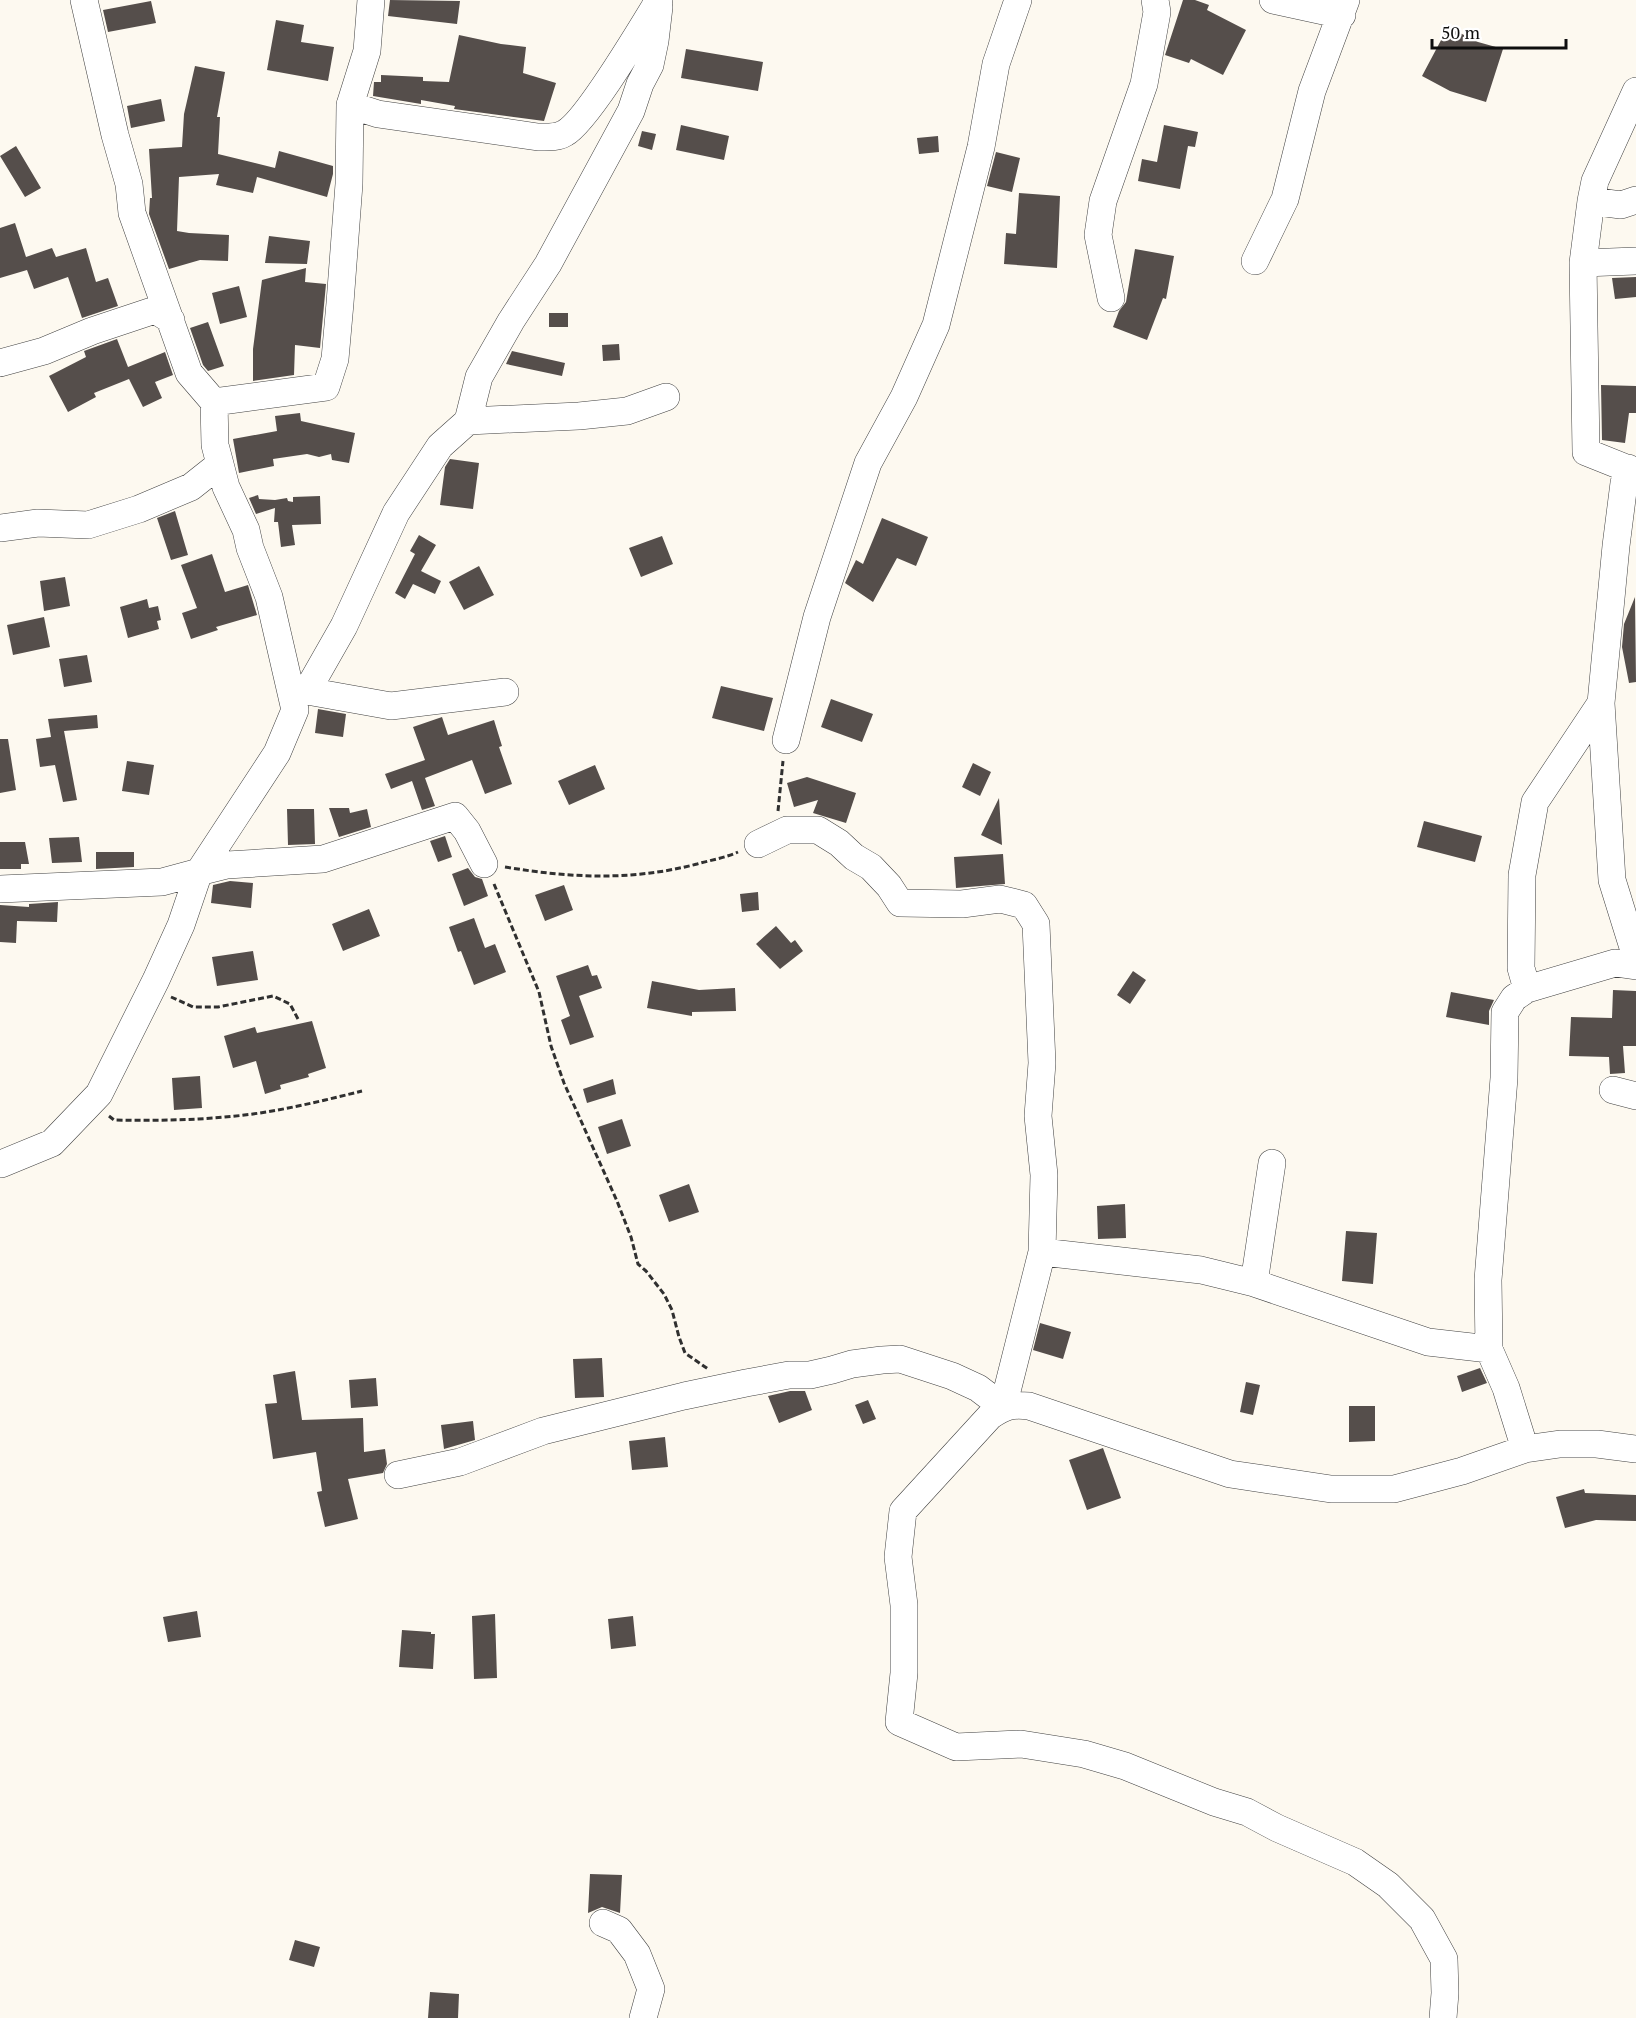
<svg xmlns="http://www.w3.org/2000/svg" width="1636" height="2018" font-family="'PT Serif',serif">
  <rect width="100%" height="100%" fill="#fdf9f0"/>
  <path fill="#554e4b" d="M390,0l70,1 -3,23 -69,-8z
    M1183,0h12l14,5 -2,5 39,20 -23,45 -32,-16 -2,4 -24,-8z
    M151,1l5,22 -48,9 -5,-22z
    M276,20l28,5 -3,17 33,5 -6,34 -61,-11z
    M1448,27l30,15 25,7 -17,53 -36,-11 -28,-15z
    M459,35l42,9 25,3 -3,26 33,10 -12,38 -90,-12 1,-3 -34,-6v4l-48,-8 1,-14h7v-7l42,2v4l26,1z
    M686,49l77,13 -5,29 -77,-13z
    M195,66l30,6 -8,45h3l-2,37 57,14 4,-17 54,15v8l-6,23 -70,-20 -4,16 -37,-8 3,-11 -40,3 -2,54 12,2 40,2 -1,26 -28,-1 -31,9 -20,-55 1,-16h2l-3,-49 33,-2 2,-33z
    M161,99l4,22 -34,7 -4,-22z
    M681,125l48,11 -5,24 -48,-10z
    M1164,125l34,7 -3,15 -7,-1 -8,43 -42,-8 4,-22 15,3z
    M642,131l14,3 -4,16 -14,-4z
    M938,136l1,16 -20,2 -2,-16z
    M16,146l25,42 -16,9 -25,-41z
    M996,152l24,6 -8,34 -25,-6z
    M1019,193l41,3 -3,72 -53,-4 2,-31 10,1z
    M15,223l11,34 26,-9 4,9 30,-9 10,34 12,-4 10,28 -36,12 -14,-41 -34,12 -7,-19 -27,8v-50z
    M269,236l41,5 -3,23 -42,-1z
    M1135,249l39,7 -8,43 -3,-1 -16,42 -34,-13 6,-16 7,-9z
    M306,268l-1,14 21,2 -6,64 -25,-3 -1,30 -41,6v-32l9,-69z
    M1636,277v20l-21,2 -3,-21z
    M239,286l8,31 -27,7 -8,-31z
    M549,313h19v14h-19z
    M208,322l16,44 -16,5 -5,-6 -13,-37z
    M117,339l11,28 37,-15 8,23 -18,7 7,16 -19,9 -14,-28 -35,14 2,4 -28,15 -19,-36 37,-19 -2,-6z
    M619,344l1,16 -17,1 -1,-16z
    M512,351l53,12 -3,13 -56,-12z
    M1601,385l35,1v27h-7l-4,30 -23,-3z
    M300,413l1,8 54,12 -6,30 -17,-3 -1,-6 -12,3 -12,-3 -34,5 1,7 -35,7 -6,-34 44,-8 -2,-15z
    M450,459l29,4 -6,46 -33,-4 5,-38z
    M258,495l1,4 16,1 12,-2 1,3 5,1v-5l27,-1 1,28 -29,1 3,20 -14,2 -3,-25h-4l1,-14 -19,6 -7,-16z
    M175,511l13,44 -17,5 -14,-42z
    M882,518l46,19 -12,29 -19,-8 -24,44 -28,-19 11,-23 7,4z
    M419,535l17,10 -15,26 20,10 -6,13 -22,-10 -8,15 -10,-6 20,-39 -5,-3z
    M662,536l11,28 -32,13 -12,-29z
    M212,554l13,38 23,-7 9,30 -41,12 2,3 -27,9 -9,-26 15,-5 -16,-43z
    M479,566l15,29 -30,15 -15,-28z
    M65,577l5,29 -26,5 -4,-30z
    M1635,597l1,85 -7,1 -7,-36 2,-23z
    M147,599l2,9 9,-2 3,14 -4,1 2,8 -31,9 -8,-31z
    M44,617l6,30 -37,8 -6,-30z
    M87,655l5,27 -28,5 -5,-28z
    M721,686l52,12 -9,33 -52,-13z
    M831,699l42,15 -11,28 -41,-15z
    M318,709l28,5 -3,23 -28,-4z
    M97,715l1,13 -34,3 13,69 -14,2 -8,-37 -15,2 -4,-28 15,-2 -3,-18z
    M442,717l6,18 46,-15 8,26 -3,1 13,37 -27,10 -13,-34 -47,18 10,28 -13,4 -10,-29 -21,8 -6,-15 40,-14 -12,-33z
    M0,739h8l8,51 -16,3z
    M127,761l27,4 -5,30 -27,-4z
    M973,763l18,9 -11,24 -18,-9z
    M595,765l10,24 -36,16 -11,-24z
    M807,777l49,16 -10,30 -33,-10 5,-13 -24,7 -7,-24z
    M999,798l3,47 -21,-10z
    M329,808h20l1,5 17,-4 4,18 -32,10z
    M287,809h27l1,35 -27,1z
    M1424,821l58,15 -7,26 -58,-15z
    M445,836l7,21 -14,5 -8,-21z
    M79,837l3,25 -30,1 -3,-25z
    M0,842h25l4,22h-8v5h-21z
    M96,852h38v15l-38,2z
    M1003,854l2,30 -49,4 -2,-31z
    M468,868l7,9 7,2 6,17 -24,10 -12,-32z
    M230,881l23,2 -2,25 -40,-5 2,-18z
    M564,885l9,25 -28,11 -10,-26z
    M758,892l1,18 -17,2 -2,-18z
    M58,902l-1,20 -40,-1 -1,22 -16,-1v-37l29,2v-3z
    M369,909l11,27 -37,15 -11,-27z
    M474,918l11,30 10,-4 11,28 -32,13 -13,-34 -3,1 -9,-25z
    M776,926l15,17 4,-3 8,11 -23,18 -24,-25z
    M253,951l5,29 -41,6 -5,-29z
    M588,965l4,11 5,-1 5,13 -23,8 15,41 -24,8 -9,-25 9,-4 -14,-40z
    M1133,971l13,9 -16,24 -13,-9z
    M652,981l47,9 36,-2 1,23 -44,1v4l-45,-8z
    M1613,990l23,1v55h-13l2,27 -15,1 -1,-17 -40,-1 2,-39 41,1z
    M1451,992l43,8 -5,11v14l-43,-8z
    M312,1021l14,47 -18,6 1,3 -29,8 1,4 -16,5 -9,-33 -23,7 -9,-32 31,-9 2,6z
    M200,1076l2,32 -28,2 -2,-32z
    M613,1079l3,15 -29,9 -4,-14z
    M622,1119l9,27 -24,8 -9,-27z
    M689,1184l10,28 -30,10 -10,-27z
    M1125,1204l1,34 -28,1 -1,-33z
    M1346,1231l31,2 -4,51 -31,-3z
    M1040,1323l31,9 -8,27 -30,-9z
    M602,1358l2,39 -29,1 -2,-39z
    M1480,1368l7,15 -25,9 -5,-16z
    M295,1371l7,49 61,-2 1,34 21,-3 2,15 -4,9 -35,6 10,40 -33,8 -8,-35 5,-1 -6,-39 -43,7 -8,-55 12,-1 -4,-28z
    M376,1378l2,28 -27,2 -2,-28z
    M1246,1382l14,3 -7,30 -13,-3z
    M790,1391h15l7,19 -33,13 -11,-27z
    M868,1400l8,19 -13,5 -8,-19z
    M1349,1406h26v35l-26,1z
    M473,1421l2,19 -31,9 -3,-24z
    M665,1437l3,30 -36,3 -3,-29z
    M1103,1448l18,50 -34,12 -18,-50z
    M1584,1489l1,4 51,2v26l-40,-1 -31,8 -9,-31z
    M197,1611l4,26 -33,5 -5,-25z
    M495,1614l2,64 -23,1 -2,-63z
    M633,1616l3,30 -25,3 -3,-30z
    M402,1630l29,2v2h4l-2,35 -34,-2z
    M590,1874l32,1 -2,38 -18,-6 -14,6z
    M295,1940l25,7 -6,20 -25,-7z
    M430,1992l29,2 -1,24h-30z"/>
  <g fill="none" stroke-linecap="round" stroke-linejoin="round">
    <defs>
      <path id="minor" d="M84,0l31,135 14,49 3,29 57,160 25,29 1,43 5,19 6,23 20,43 4,18 19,49 26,113 -18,43 -78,119 28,-7 96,-6 132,-43 12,15 17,33
        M1273,0l69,15
        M1636,91l-41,90 -4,20 -8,62 3,189 50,20
        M350,105l17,-54 4,-51
        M1591,201l30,4 15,-5
        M1255,261l30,-62 27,-108 34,-91
        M1583,263l53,-2
        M1111,298l-13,-63 5,-34 41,-117 13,-72 -2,-12
        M0,363l44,-12 48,-20 63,-21 16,10
        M214,402l112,-15 9,-28 5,-56 9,-119 1,-79 28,9 160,23c9,0 19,1 27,-4 22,-12 78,-107 94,-133
        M468,421l11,-44 32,-56 37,-57 83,-153 9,-27 10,-19 5,-24 4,-34
        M1628,468l-4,15 -8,63 -15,157 11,177 24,77
        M0,528l38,-5 50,2 51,-16 52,-22 29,-23
        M505,692l-114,14 -84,-15 37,-65 52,-113 44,-67 28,-25 111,-5 48,-5 39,-14
        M786,740l31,-123 51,-154 36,-66 32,-72 45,-178 15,-83 22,-64
        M0,889l162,-7 37,-10 -18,53 -25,55 -57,114 -47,49 -51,21
        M1527,989l-6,-21 1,-93 13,-73 66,-99
        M1613,1090l23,6
        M1042,1252l159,18 53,13 174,59 61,7 17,39 19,61
        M1254,1283l18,-120
        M1489,1349l-1,-69 16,-202 1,-66 9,-14 13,-9 88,-26 21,3
        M398,1475l62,-13 83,-31 141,-35 62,-13 43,-8h21l22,-5 20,-6 30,-4 18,-1 52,17 26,12 25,19 39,-155 2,-77 -6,-59 4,-53 -6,-139 -12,-19 -24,-6 -38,5 -62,-1 -11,-17 -18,-19 -17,-10 -15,-14 -21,-13h-31l-29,14
        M603,1923l16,7 18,24 14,35 -8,29
        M1443,2018l2,-25 -1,-34 -22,-40 -34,-34 -33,-23 -78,-34 -30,-16 -33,-10 -89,-36 -41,-12 -63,-10 -65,3 -57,-25 5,-49v-68l-6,-48 5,-46 87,-95c15,-10 21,-12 39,-10l201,68 101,15h63l68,-18 63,-22 35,-5h37l39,5"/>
    </defs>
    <use href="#minor" stroke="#414141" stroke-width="28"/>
    <path stroke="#303030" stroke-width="3" stroke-dasharray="6 3" stroke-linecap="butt" d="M778,811l5,-50
      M505,867c66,11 127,14 192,-3 14,-4 28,-6 41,-12
      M494,884l45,108 12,54 13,37 53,118 14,36 7,27 8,7 18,23 8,16 7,27 6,16 23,16
      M171,997l22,10h25l55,-11 17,8 8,15
      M109,1116l5,4c46,1 93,0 139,-6 36,-5 73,-14 109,-23"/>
    <use href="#minor" stroke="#fff" stroke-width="27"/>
  </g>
  <path d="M1432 39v9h134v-9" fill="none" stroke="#0e0e0e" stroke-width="3"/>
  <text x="1441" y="39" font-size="18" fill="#0e0e0e" stroke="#ffffff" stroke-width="4.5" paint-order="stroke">50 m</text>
</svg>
